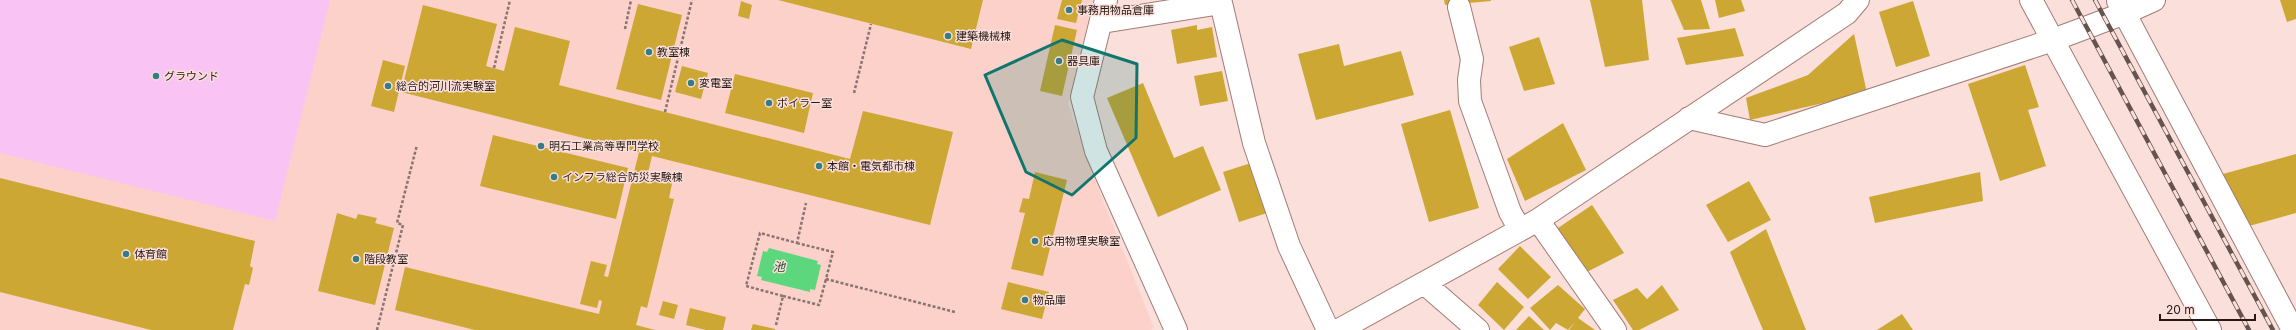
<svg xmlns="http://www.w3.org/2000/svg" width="2296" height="330" font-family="Inter,'Noto Sans JP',sans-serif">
  <rect width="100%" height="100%" fill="#fadfda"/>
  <path fill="#fbd1c9" d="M0,0h1093l-25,104 30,84 56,140 -3,2h-1151z"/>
  <path fill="#f9c3f3" d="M0,0h330l-55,221 -275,-68z"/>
  <path fill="#5cd77d" d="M769,248l49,13 -1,3 4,1 -6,25 -5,-1v3l-49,-12 1,-3 -5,-1 6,-25 4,1z"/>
  <path fill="#cda734" d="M778,0h205l-12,49z
    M1062,0h20l-6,23 -19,-4z
    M1444,0h47v1l-46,4z
    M1590,0h52l7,60 -44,7z
    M1671,0h30l9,29 -26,1z
    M1715,0h26l4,11 -26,7z
    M2280,0h16v19l-9,3z
    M741,1l11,4 -3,14 -11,-3z
    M1913,1l17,55 -34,11 -17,-55z
    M638,4l44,11 -21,85 -45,-11z
    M423,5l74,19 -11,42 18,5 11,-44 55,14 -11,44 291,74 13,-48 90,21 -23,93 -278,-69 -4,17 25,6 -4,19 5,1 -27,109 -6,-2 -5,19 19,5h-180l-80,-20 10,-43 194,47 3,-13 -3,-1 -2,8 -17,-4 11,-43 16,4 -3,11 4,1 31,-125 -238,-60z
    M1055,25l22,5 -15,66 -22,-5z
    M1197,25v5l15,-3 5,30 -40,7 -6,-34z
    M1735,28l9,28 -58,9 -9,-27z
    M1854,34l13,59 -117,27 -4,-22 62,-23z
    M1539,37l16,47 -31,7 -15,-44z
    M1339,44l5,22 57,-15 13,44 -98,25 -18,-66z
    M383,60l22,6 -11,46 -23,-6z
    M2025,65l14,42 -11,3 18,56 -46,15 -32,-97z
    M682,66l26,7 -7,26 -26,-7z
    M1222,71l6,30 -28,5 -6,-30z
    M735,74l78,19 -9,40 -79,-20z
    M1143,83l31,75 29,-12 18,44 -63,27 -51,-119z
    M1450,110l29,98 -50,14 -28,-98z
    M1563,123l23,47 -61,31 -18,-42z
    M493,135l135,33 -12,51 -136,-33z
    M2296,154v59l-47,13 -30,-51z
    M1251,163l16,50 -28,9 -16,-50z
    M1035,172l32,8 -24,96 -32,-7 14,-56 -6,-1 4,-14 6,1z
    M1980,172l3,29 -108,22 -6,-26z
    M0,178l255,63 -5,25 3,2 -4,17 -4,-1 -12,46h-82l-151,-38z
    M1749,181l22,39 -43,22 -22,-37z
    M1592,205l32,48 -41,21 -31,-42z
    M337,213l19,6 2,-5 19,4 -2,5 19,5 -19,77 -57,-14z
    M1766,229l40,101h-43l-33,-78z
    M1520,246l31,31 -23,22 -30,-30z
    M1008,282l41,10 -7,27 -41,-10z
    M1497,282l27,25 -20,23 -26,-25z
    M1558,285l27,24 -7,9 17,12h-26l6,-8 -7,8 -12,-7 -6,7 -20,-22z
    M1662,285l17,25 -40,20h-6l-20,-30 24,-12 10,11z
    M663,301l15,4 -4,14 -15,-4z
    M690,308l36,9 -3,13h-17l-20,-5z
    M1902,314l11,16h-36z
    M1529,316l15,14h-28z
    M753,324l22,5v1h-24z"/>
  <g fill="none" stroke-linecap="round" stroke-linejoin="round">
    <defs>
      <path id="minor" d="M1106,0l-24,97 14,54 80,179
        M2031,0l179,330
        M2118,1l175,329
        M1459,7l13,52 -3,21 1,21 40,111 10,18
        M1102,22l119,-19 33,140 35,103 39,84
        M1689,118l76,17 288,-95 72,-27 29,-13
        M1538,220l77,110
        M1424,283l54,47
        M1339,330l199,-110 309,-207 11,-13"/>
    </defs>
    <use href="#minor" stroke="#a47c75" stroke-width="24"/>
    <path stroke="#887470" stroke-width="2.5" stroke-dasharray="3 2" stroke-linecap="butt" d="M625,29l6,-29
      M494,68l16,-68
      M854,93l17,-69
      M665,112l27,-112
      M797,243l36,9 -7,27 129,33
      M783,296l36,9 7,-26
      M776,325l7,-29 -37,-10 14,-53 37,10 9,-40
      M377,330l26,-105 -6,-2 20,-78"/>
    <use href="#minor" stroke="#fff" stroke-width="22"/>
    <defs>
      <path id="rail" d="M2072,0l177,330
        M2095,0l178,330"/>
    </defs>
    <use href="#rail" stroke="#65534f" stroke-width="4.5"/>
    <use href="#rail" stroke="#fadfda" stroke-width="3" stroke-dasharray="9" stroke-linecap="butt"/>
  </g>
  <path fill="#0f766e" fill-opacity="0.2" stroke="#0f766e" stroke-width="3" stroke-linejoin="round" d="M1062,40l75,24 -1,74 -64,57 -46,-23 -41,-97z"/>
  <g fill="#357c87" stroke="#fadfda" stroke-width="1.5">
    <circle cx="1069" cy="10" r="4"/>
    <circle cx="948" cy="36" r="4"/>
    <circle cx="649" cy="52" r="4"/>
    <circle cx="1059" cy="61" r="4"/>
    <circle cx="156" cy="76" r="4"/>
    <circle cx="691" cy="83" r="4"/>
    <circle cx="388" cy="86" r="4"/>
    <circle cx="769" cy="103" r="4"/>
    <circle cx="541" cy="146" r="4"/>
    <circle cx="819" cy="166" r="4"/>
    <circle cx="554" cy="177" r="4"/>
    <circle cx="1035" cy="241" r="4"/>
    <circle cx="126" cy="254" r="4"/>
    <circle cx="356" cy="259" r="4"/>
    <circle cx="1025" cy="300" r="4"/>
  </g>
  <g text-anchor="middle" stroke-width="3" stroke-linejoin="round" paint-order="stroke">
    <g font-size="11" fill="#271815" stroke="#fadfda" text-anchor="start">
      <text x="1077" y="14">事務用物品倉庫</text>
      <text x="956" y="40">建築機械棟</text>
      <text x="657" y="56">教室棟</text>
      <text x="1067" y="65">器具庫</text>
      <text x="164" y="80">グラウンド</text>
      <text x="699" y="87">変電室</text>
      <text x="396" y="90">総合的河川流実験室</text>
      <text x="777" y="107">ボイラー室</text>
      <text x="549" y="150">明石工業高等専門学校</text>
      <text x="827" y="170">本館・電気都市棟</text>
      <text x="562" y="181">インフラ総合防災実験棟</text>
      <text x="1043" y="245">応用物理実験室</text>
      <text x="134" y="258">体育館</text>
      <text x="364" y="263">階段教室</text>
      <text x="1033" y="304">物品庫</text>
    </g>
    <g font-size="12" font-style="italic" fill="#184826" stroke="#fadfda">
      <text x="779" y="271">池</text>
    </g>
  </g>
  <path d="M2160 314v6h95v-6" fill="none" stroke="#271815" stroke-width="2"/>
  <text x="2166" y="314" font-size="12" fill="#271815" stroke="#fadfda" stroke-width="3" paint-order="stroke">20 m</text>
</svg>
